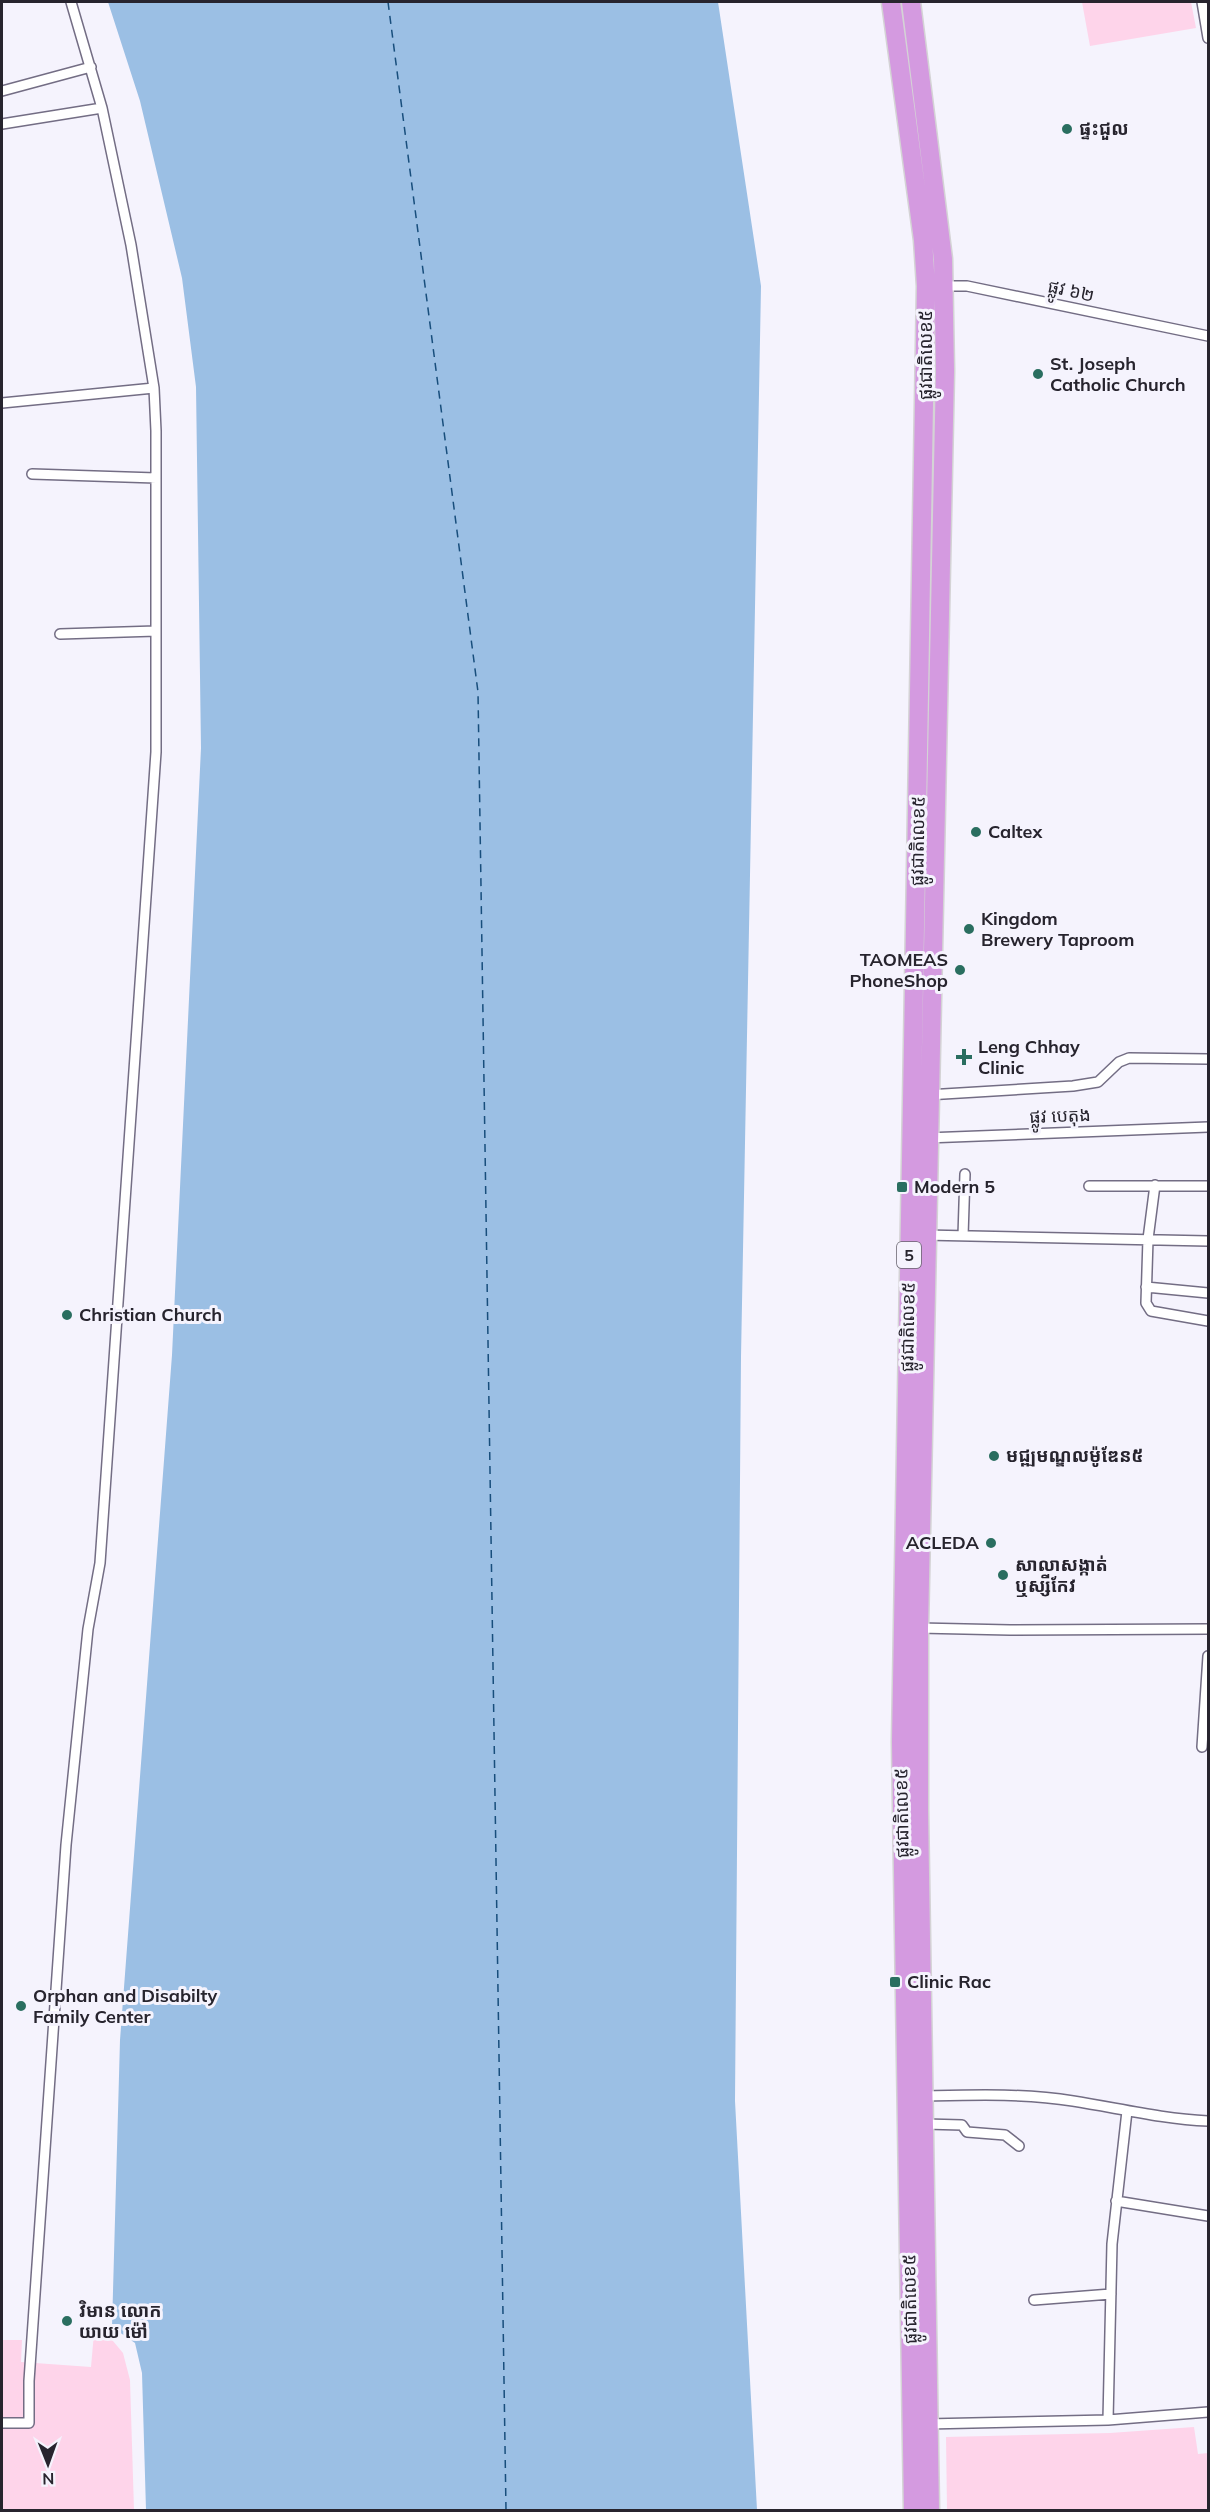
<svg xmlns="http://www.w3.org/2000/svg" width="1210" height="2512" font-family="Mulish,'Noto Sans Khmer',sans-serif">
  <rect width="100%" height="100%" fill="#f5f3fd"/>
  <path fill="#fed4ea" d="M1082,2h109l5,26 -106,18z
    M94,2333l14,2 15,18 7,27 4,130h-132v-170h20l-1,22 70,5z
    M1194,2427l4,27 10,-1v57h-261l-1,-73 164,-4z"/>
  <path fill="#9bbfe4" d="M108,2h610l43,284 -20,1071 -6,744 22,409h-611l-4,-137 -7,-30 -23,-16 8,-287 52,-685 29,-607 -5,-361 -14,-109 -42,-177z"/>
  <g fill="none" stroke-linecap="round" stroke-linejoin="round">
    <path stroke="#184e7c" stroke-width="1.5" stroke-dasharray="8 6" stroke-linecap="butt" d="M388,2l90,690 28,1818"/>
    <defs>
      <path id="street" d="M1202,2l6,36
        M2,91l89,-24
        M2,124l100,-16
        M940,286h27l241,50
        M2,403l152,-15
        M32,474l124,4
        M60,634l96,-3
        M927,1095l146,-9 25,-4 21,-20 10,-4 79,1
        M926,1138l282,-11
        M1155,1185l-7,54 -2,64 5,8 57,10
        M1089,1186h119
        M924,1235l284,6
        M963,1236l2,-62
        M1146,1287l62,6
        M919,1628l91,2 198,-1
        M1202,1747l6,-91
        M922,2096c50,-1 101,-3 151,5 45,7 89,18 135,20
        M925,2124l37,1 5,7 38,3 14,11
        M1116,2201l92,15
        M1034,2300l77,-6
        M1108,2420l4,-176 15,-133
        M2,2423h27v-42l37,-536 22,-216 12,-66 56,-811v-321l-2,-43 -23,-143 -29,-137 -31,-106
        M926,2424l182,-4 100,-8"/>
      <path id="highway" d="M891,2l32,238 3,46 -25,1456 12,768
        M911,2l32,257 2,112 -26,1257v183l11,699"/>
    </defs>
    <use href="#street" stroke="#736d84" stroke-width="12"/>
    <use href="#highway" stroke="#d4d3d5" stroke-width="21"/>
    <use href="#street" stroke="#fff" stroke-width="9"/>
    <use href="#highway" stroke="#d49ae0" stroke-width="18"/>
  </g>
  <g fill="#2a6e60" stroke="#f5f3fd" stroke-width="2">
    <circle cx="1067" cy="129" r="6"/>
    <circle cx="1038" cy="374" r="6"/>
    <circle cx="976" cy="832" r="6"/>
    <circle cx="969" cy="929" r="6"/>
    <circle cx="960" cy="970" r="6"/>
    <path d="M961 1048h6v6h6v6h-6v6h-6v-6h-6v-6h6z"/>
    <rect x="896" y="1181" width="12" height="12" rx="3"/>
    <circle cx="67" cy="1315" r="6"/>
    <circle cx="994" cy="1456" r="6"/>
    <circle cx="991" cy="1543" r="6"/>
    <circle cx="1003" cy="1575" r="6"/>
    <rect x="889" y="1976" width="12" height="12" rx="3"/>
    <circle cx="21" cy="2006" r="6"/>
    <circle cx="67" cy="2321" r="6"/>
  </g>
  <g text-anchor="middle" stroke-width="6" stroke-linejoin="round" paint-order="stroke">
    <rect fill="#f5f3fd" stroke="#65626c" stroke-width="1.5" x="897" y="1242" width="24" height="26" rx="4.5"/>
    <g font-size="16" font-weight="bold" fill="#27242e">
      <text x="909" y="1261">5</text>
    </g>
    <g font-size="18" font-weight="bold" fill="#27242e" stroke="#f5f3fd" text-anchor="start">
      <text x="1079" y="135">ផ្ទះជួល</text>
      <text x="1050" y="370">St. Joseph<tspan x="1050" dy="21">Catholic Church</tspan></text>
      <text x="988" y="838">Caltex</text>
      <text x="981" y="925">Kingdom<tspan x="981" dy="21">Brewery Taproom</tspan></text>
      <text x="948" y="966" text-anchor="end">TAOMEAS<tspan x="948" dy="21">PhoneShop</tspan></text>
      <text x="978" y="1053">Leng Chhay<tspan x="978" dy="21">Clinic</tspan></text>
      <text x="914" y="1193">Modern 5</text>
      <text x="79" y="1321">Christian Church</text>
      <text x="1006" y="1462">មជ្ឍមណ្ឌលម៉ូឌែន៥</text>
      <text x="979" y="1549" text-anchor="end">ACLEDA</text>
      <text x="1015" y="1571">សាលាសង្កាត់<tspan x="1015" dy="21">ឬស្សីកែវ</tspan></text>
      <text x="907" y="1988">Clinic Rac</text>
      <text x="33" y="2002">Orphan and Disabilty<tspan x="33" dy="21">Family Center</tspan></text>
      <text x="79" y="2317">វិមាន លោក<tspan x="79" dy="21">យាយ ម៉ៅ</tspan></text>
    </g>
    <g font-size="18" fill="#27242e" stroke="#f5f3fd">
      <text transform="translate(1071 291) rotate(12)" y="6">ផ្លូវ ៦២</text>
      <text transform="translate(926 355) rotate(-90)" y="6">ផ្លូវជាតិលេខ៥</text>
      <text transform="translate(918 841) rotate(-89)" y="6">ផ្លូវជាតិលេខ៥</text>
      <text transform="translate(1060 1116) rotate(-2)" y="6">ផ្លូវ បេតុង</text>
      <text transform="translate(908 1327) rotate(-89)" y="6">ផ្លូវជាតិលេខ៥</text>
      <text transform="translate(902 1813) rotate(-91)" y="6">ផ្លូវជាតិលេខ៥</text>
      <text transform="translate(910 2299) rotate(-91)" y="6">ផ្លូវជាតិលេខ៥</text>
    </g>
  </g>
  <rect width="1210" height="2512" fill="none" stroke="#27242e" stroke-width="6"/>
  <g transform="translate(48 2464) rotate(179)" stroke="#f5f3fd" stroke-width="4.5" paint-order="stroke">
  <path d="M0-4.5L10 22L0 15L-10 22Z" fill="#27242e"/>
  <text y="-9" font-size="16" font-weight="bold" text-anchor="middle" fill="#27242e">N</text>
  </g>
</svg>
